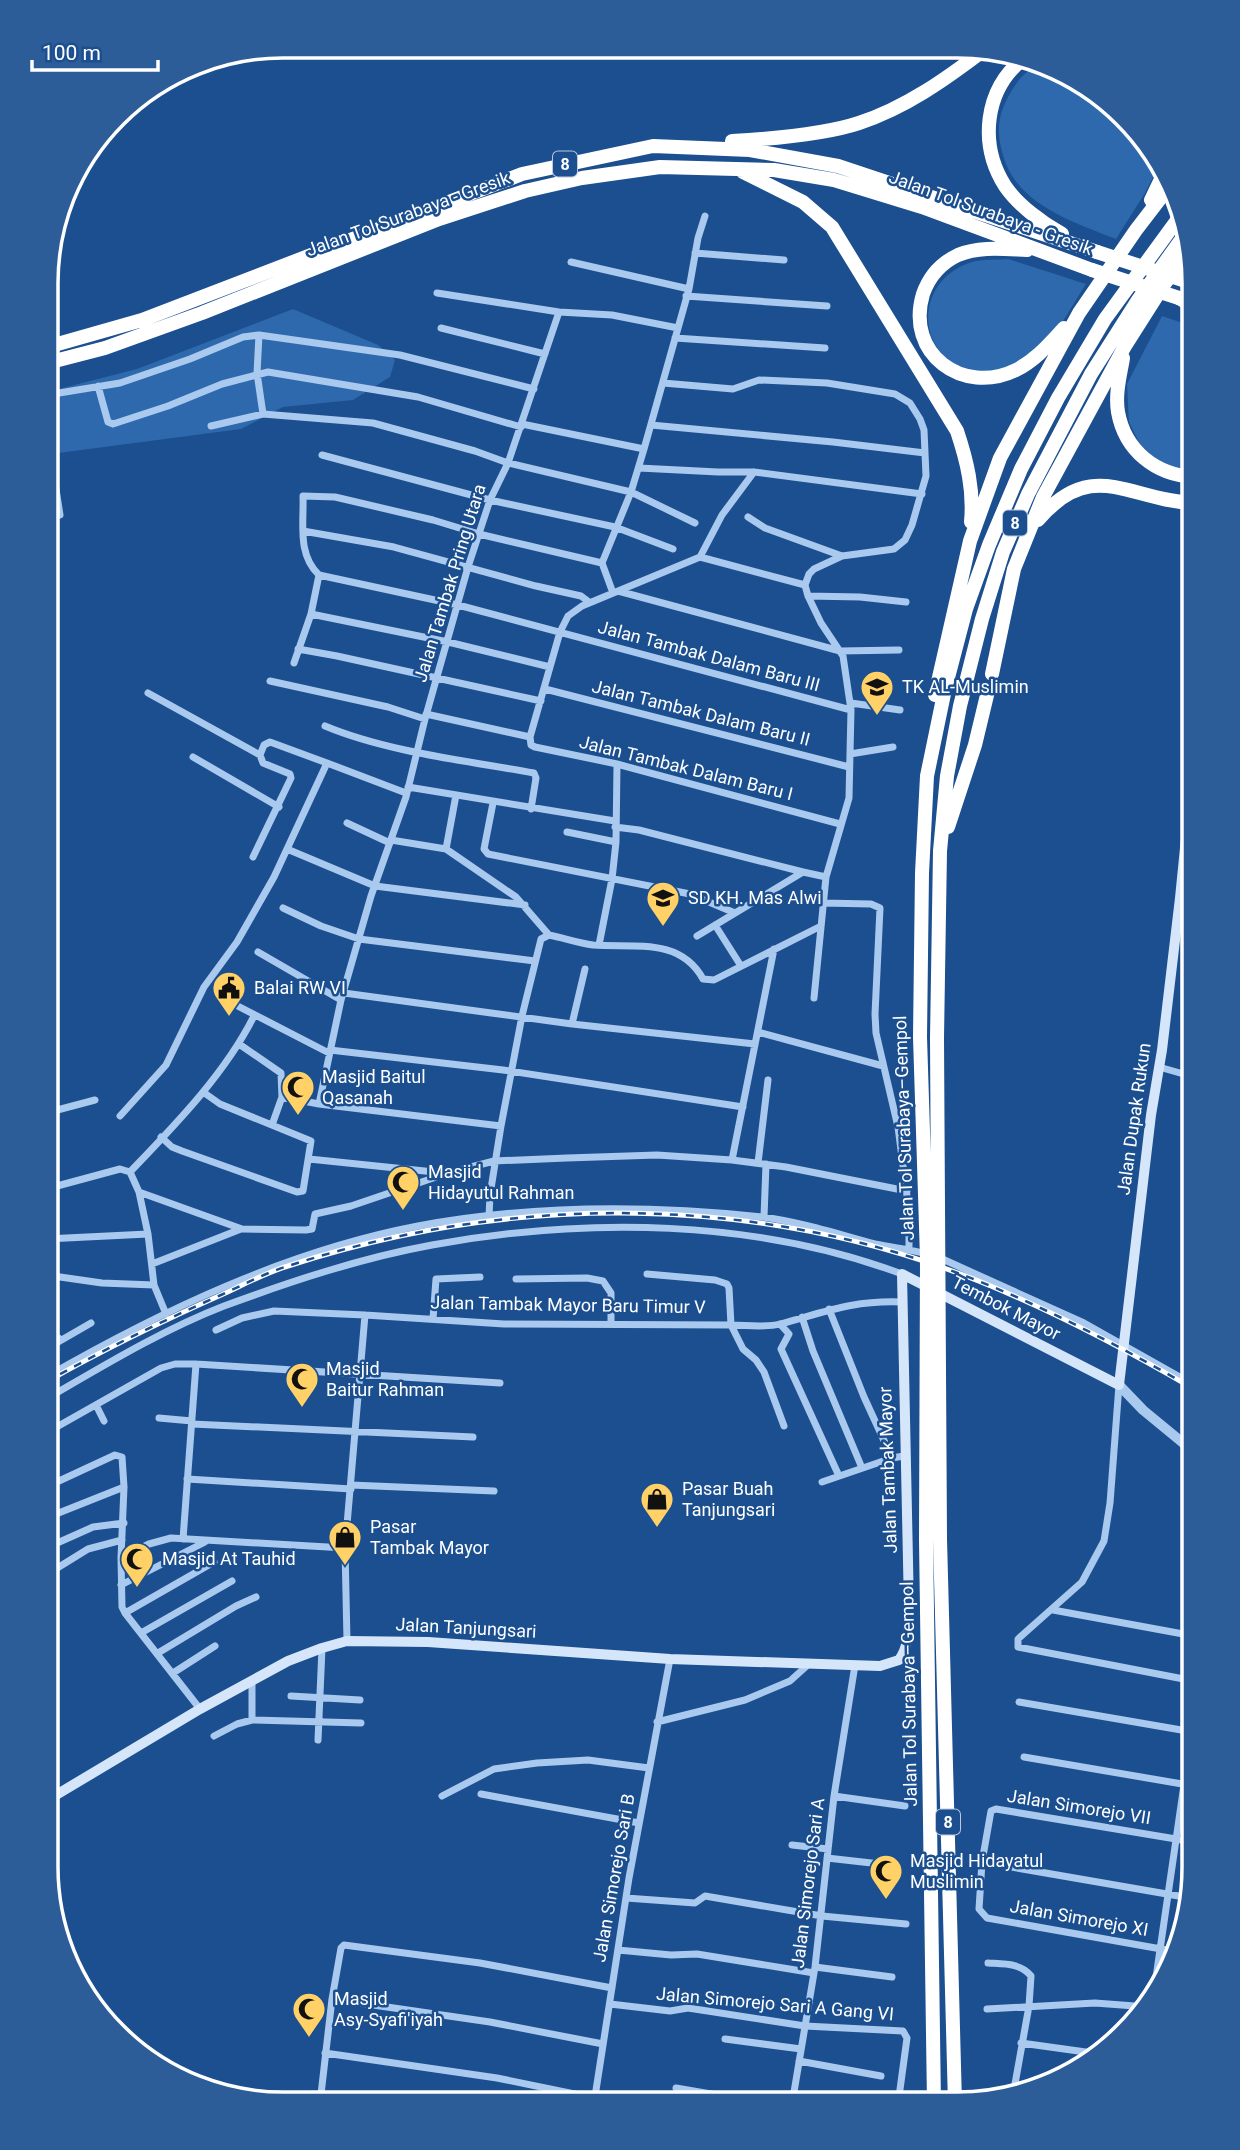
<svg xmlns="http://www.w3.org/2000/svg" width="1240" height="2150" font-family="Roboto,sans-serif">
  <rect width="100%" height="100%" fill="#1b4f8f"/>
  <path fill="#2e69ad" d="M1035,66l78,38 44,65 -12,24 -29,46c-43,-17 -100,-35 -113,-84 -5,-16 -6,-32 0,-47 7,-17 16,-32 32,-42z
    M1008,259l78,25c-15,23 -29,51 -50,69 -6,6 -16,8 -24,12 -6,2 -13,7 -20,8 -9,2 -22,-1 -31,-5 -51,-26 -40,-94 15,-107 10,-2 22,-1 32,-2z
    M293,309l85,36 17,15 -5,17 -37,23 -70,7 -42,22 -190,25 -4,-2v-60l90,-23z
    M1162,316l32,11v145l-18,-1 -21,-12 -15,-15 -11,-22 -2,-38z"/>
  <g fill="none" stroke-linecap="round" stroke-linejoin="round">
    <path stroke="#a9c9ee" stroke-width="7" d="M695,253l89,7
      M571,262l118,27 -45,160
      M689,289l9,-51 7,-22
      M437,293l122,19 53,3 66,13
      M686,296l141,10
      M441,328l104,26
      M259,335l-2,38 6,41
      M675,338l150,10
      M663,383l70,6 26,-9 25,1 43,2 68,11 15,9 10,16 4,11 1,23
      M98,386l10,36 5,2 55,-18 54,-22 46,-12 150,25 103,30
      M47,395l73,-12 70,-24 53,-22 16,-2 141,20 134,34
      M522,424l122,25 -13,43 -29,71
      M651,425l182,17 92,11 1,23 -14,49 -7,15 -11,9 -52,7 -77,-28 -17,-11
      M211,426l52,-12 110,9 102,28 33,12 123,29 64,31
      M47,431l13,84
      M322,455l168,45 125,27 58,22
      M639,468l79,4h36l168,22
      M303,531l91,16 142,39 45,10 8,6
      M700,557l105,28
      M319,575l139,30 393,105
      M618,591l222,60 59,-1
      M808,596l52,1 46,5
      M311,614l137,28 102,25
      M298,649l39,7 204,45
      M294,663l17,-49 8,-39c-22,-21 -15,-51 -16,-79l32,1 98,23 46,14 123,29 11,30
      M270,681l118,26 37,12
      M545,689l304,78
      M148,693l112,62
      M851,703l49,7
      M426,714l104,23
      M325,726c62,26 143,35 209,47l2,5 -5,31
      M530,737l30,-105 8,-16 14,-10 118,-49 22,-42 32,-43
      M530,737l1,8 4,2 82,17 223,60
      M850,754l43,-7
      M193,757l86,50
      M408,787l207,34
      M493,803l-9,46 4,5 202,40 45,19
      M347,823l43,20
      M615,827l24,3 164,42
      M567,832l49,10
      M391,840l55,9 70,48 33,38
      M287,849l88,37 150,19
      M446,849l10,-54
      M253,857l38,-79 -1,-4 -27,-11 -3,-8 4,-10 6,-3 57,21
      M823,903l48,1 9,4 -5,106 1,19 22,94 11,84v37
      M283,908l38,18 38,13 176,22
      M715,925l26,41
      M549,935c15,3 29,8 44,10 41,3 87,-8 110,34l11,1 107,-54
      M697,936l106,-64 23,5
      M599,945l13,-66 4,-37 1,-78
      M258,952l83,48
      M344,993l228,31 183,20
      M814,998l12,-121 23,-79 2,-88 -8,-54 -22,-33 -13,-27 -3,-11 4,-11 5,-5 28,-13
      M228,1001l101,52
      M572,1024l13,-55
      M758,1032l125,34
      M239,1044l42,29 1,24 -10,28
      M330,1050l173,20 240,37
      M1159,1067l35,10
      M282,1097l37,7 182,22
      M319,1104l22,-104 30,-104 35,-99 19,-78 43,-152 22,-67 18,-37 51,-151
      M46,1113l49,-13
      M120,1116l46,-51 38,-78 33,-45 37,-65 53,-114 79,30
      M161,1137l11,10 10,4 115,41 6,-1 8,-50 -91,-37 -17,-12
      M309,1159l135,14
      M732,1160l42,-211
      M758,1163l10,-83
      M130,1172c45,-47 95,-98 124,-156
      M130,1172l9,20 9,42 6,51 12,29
      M46,1189l74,-20 10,3
      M139,1192l103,37 64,1 6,-1 3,-15 36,-8 97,-33 46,-12 73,-3 90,-3 75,5 54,7 121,24
      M489,1217l1,-22 11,-69 21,-110 19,-77 8,-4
      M764,1217l2,-53
      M46,1239l102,-5
      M938,1257l146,66 110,62
      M152,1264l89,-35
      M1194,1271l-4,-18 4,-41
      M46,1275l56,8 52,2
      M516,1279l71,-1 16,3 8,12v30
      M829,1309l35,88 28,61
      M802,1317l11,34 49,117
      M433,1319l3,-40 44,-2
      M780,1324l9,10 -8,15 58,127
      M46,1328l15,12
      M216,1330l26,-12 32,-7 91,4 139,9 227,1 -2,-37 -2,-4 -12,-4 -68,-6
      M46,1349l45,-26
      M46,1363l6,11
      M46,1377c115,-66 241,-126 372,-151 112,-21 230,-21 344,-9 39,5 76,17 113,27 18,4 35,5 52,10
      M1119,1385l-9,118 -6,38 -22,41 -64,57v8l176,34
      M46,1399c57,-33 116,-69 178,-93 68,-25 137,-48 208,-61 154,-28 323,-26 470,29
      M96,1405l8,16
      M159,1418l33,3
      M192,1424l281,13
      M784,1426l-20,-54 -8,-12 -13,-11 -12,-24c15,0 35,3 49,-1 45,-12 73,-24 122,-22
      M46,1433l115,-65 14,-4h21l304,19
      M187,1479l164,10
      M822,1482l70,-24 12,-2
      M351,1485l143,6
      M46,1487l69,-32 7,2 2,30 -3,71 1,49 3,6 75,96
      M46,1518l78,-31
      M1194,1535l-2,-14 2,-13
      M183,1539l13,-175
      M46,1548l47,-21 31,-4
      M121,1558l28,-14 22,-6 174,10
      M46,1575l42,-26 34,-9
      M121,1585l84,-43
      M1053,1610l141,26
      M125,1613l89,-51
      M141,1633l91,-52
      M347,1641l-2,-93 20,-233
      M158,1653l78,-47 20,-9
      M173,1673l42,-27
      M252,1681v39
      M291,1696l69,4
      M1019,1702l174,30
      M657,1722l88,-22 45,-19 20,-18
      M214,1736l23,-12 15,-4 109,3
      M318,1740l4,-92
      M1024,1757l170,29
      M481,1794l158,29
      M442,1796l52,-27 43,-6 51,-3 61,8
      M834,1796l71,10
      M792,1845l36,4
      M827,1858l71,8
      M982,1862l208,36
      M626,1898l69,5 10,-7 117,20 84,8
      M618,1950l53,5 26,-1 117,19
      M1178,1952l-191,-34 -8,-9 3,-47 9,-51 5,-2 198,33
      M988,1963c16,1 33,0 43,13l-2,30 -16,89
      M815,1967l77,10
      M1153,1998l41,-282
      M332,1999l158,23 113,22
      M610,2004l60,7 18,-3 117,18 98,5 4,7 -9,66
      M987,2009l108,-6 53,4
      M725,2039l76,10
      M1021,2043l79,11
      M325,2053l172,25 97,20
      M799,2061l82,15
      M676,2088l93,16
      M320,2103l12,-104 9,-51 3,-3 136,18 132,25
      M594,2103l35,-225 41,-219
      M792,2104l23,-137 19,-171 21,-131"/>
    <path stroke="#a9c9ee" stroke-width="10" d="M1119,1385l24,25 51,42"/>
    <path stroke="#d6e6fa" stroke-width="10" d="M46,1801l154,-92 88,-48 34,-13 25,-7 81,1 242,17 210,7 19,-6c11,-15 9,-33 10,-51l-7,-335 217,111 32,-270 11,-65 18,-152 14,-140"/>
    <path stroke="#fff" stroke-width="14" d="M1023,59c-39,31 -44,86 -18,127 13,19 37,37 57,48
      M732,141c35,-2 94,-7 127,-18 46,-15 87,-44 125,-73
      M743,172l60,30 29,25 125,204c10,30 17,59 14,91
      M1151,200l11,-23
      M1027,250c-23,-1 -48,-4 -69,5 -17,8 -29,22 -35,39 -18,60 40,102 93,76 20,-10 34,-27 48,-42
      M1179,298l15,9
      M47,347l95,-27 380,-146 131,-28 97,4 88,16 259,86
      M1123,358c-3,18 -8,36 -5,54 7,39 38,63 76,65
      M47,363l58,-15 97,-35 237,-94 86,-28 57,-13 78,-11 114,3 60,10 88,27 170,63
      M1038,520c55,-64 91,-19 156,-17
      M992,674l22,-105 29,-72 82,-151 40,-63 24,-32
      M935,695l35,-154 30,-83 79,-145 57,-83 33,-43
      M948,827l27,-82 13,-54
      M920,1037l2,-164 5,-97 18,-87 21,-80 23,-64 32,-76 37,-71 47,-79 78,-107
      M937,1038l3,-187 7,-75 13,-70 22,-87 21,-67 25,-58 63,-120 47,-74 48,-67
      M940,1539l15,565
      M926,1540l8,564"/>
    <defs>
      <path id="rail" d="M46,1382c57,-32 114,-60 175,-87 22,-10 44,-22 67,-29 224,-73 473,-73 693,16 74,30 144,67 213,107"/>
    </defs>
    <use href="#rail" stroke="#fff" stroke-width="5"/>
    <use href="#rail" stroke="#1b4f8f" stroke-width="2.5" stroke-dasharray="8" stroke-linecap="butt"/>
    <path stroke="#fff" stroke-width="14" d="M1097,252l92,30
      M1092,270l87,28
      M920,1037l7,221 -1,282
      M937,1038l3,501"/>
  </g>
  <defs>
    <symbol id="school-pin" viewBox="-11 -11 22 30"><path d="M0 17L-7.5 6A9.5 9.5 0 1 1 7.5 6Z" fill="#ffd166" stroke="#1b4f8f"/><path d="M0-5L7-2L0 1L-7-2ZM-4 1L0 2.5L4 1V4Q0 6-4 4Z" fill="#111"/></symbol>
    <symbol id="civic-pin" viewBox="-11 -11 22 30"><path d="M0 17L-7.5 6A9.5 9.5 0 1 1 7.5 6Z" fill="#ffd166" stroke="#1b4f8f"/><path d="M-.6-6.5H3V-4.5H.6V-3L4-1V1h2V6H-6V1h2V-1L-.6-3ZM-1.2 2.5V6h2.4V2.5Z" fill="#111"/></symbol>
    <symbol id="mosque-pin" viewBox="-11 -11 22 30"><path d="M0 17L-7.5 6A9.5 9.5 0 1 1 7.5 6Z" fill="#ffd166" stroke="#1b4f8f"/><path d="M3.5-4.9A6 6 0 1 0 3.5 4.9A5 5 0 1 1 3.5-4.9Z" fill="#111"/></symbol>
    <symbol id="shop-pin" viewBox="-11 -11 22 30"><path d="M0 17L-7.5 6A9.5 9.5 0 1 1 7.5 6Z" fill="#ffd166" stroke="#1b4f8f"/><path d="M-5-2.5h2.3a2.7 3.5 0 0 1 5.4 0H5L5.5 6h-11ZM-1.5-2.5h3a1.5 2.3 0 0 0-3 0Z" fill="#111"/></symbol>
  </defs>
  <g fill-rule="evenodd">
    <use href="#school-pin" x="858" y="668" width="38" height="52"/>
    <use href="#school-pin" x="644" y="879" width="38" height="52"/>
    <use href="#civic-pin" x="210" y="969" width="38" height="52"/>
    <use href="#mosque-pin" x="279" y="1068" width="38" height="52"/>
    <use href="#mosque-pin" x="384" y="1163" width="38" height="52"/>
    <use href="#mosque-pin" x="283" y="1360" width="38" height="52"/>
    <use href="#shop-pin" x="638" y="1480" width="38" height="52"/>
    <use href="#shop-pin" x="326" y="1518" width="38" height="52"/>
    <use href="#mosque-pin" x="118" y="1540" width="38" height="52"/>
    <use href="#mosque-pin" x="867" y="1852" width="38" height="52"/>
    <use href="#mosque-pin" x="290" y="1990" width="38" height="52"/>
  </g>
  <g text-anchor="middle" stroke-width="5" stroke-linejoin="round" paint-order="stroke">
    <g fill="#1b4f8f" stroke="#bbcadd" stroke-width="2">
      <rect x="553" y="151.5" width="24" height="25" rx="5"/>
      <rect x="1003" y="510.5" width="24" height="25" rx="5"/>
      <rect x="936" y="1809.5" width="24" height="25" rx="5"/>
    </g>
    <g font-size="16" font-weight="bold" fill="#fff">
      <text x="565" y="170">8</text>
      <text x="1015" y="529">8</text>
      <text x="948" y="1828">8</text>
    </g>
    <g font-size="18" fill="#fff" stroke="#1b4f8f">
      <text transform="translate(991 213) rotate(20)" y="6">Jalan Tol Surabaya - Gresik</text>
      <text transform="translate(408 214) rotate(-20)" y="6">Jalan Tol Surabaya - Gresik</text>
      <text transform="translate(450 583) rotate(-73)" y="6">Jalan Tambak Pring Utara</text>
      <text transform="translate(709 656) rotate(15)" y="6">Jalan Tambak Dalam Baru III</text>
      <text transform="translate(701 713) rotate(14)" y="6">Jalan Tambak Dalam Baru II</text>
      <text transform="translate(686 768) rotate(14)" y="6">Jalan Tambak Dalam Baru I</text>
      <text transform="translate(1134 1119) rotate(-82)" y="6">Jalan Dupak Rukun</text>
      <text transform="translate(904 1128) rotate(-92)" y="6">Jalan Tol Surabaya–Gempol</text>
      <text transform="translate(568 1305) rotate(1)" y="6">Jalan Tambak Mayor Baru Timur V</text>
      <text transform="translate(1006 1308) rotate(27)" y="6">Tembok Mayor</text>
      <text transform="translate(888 1470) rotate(-92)" y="6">Jalan Tambak Mayor</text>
      <text transform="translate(466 1628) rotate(3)" y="6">Jalan Tanjungsari</text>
      <text transform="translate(909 1694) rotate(-91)" y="6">Jalan Tol Surabaya–Gempol</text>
      <text transform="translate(1079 1807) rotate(9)" y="6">Jalan Simorejo VII</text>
      <text transform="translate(614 1878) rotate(-80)" y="6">Jalan Simorejo Sari B</text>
      <text transform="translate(808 1883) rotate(-83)" y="6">Jalan Simorejo Sari A</text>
      <text transform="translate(1079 1918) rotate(10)" y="6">Jalan Simorejo XI</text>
      <text transform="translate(775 2004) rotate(5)" y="6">Jalan Simorejo Sari A Gang VI</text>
    </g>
    <g font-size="18" fill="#fff" stroke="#1b4f8f" text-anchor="start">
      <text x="902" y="693">TK AL-Muslimin</text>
      <text x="688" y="904">SD KH. Mas Alwi</text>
      <text x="254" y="994">Balai RW VI</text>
      <text x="322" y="1083">Masjid Baitul<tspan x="322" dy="21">Qasanah</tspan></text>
      <text x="428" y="1178">Masjid<tspan x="428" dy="21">Hidayutul Rahman</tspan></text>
      <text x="326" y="1375">Masjid<tspan x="326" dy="21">Baitur Rahman</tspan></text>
      <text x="682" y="1495">Pasar Buah<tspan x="682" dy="21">Tanjungsari</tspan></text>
      <text x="370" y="1533">Pasar<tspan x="370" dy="21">Tambak Mayor</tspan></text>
      <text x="162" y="1565">Masjid At Tauhid</text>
      <text x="910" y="1867">Masjid Hidayatul<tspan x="910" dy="21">Muslimin</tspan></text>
      <text x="334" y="2005">Masjid<tspan x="334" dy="21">Asy-Syafi'iyah</tspan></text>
    </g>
  </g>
  <path d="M0 0H1240V2150H0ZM283 58H957A225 225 0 0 1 1182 283V1867A225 225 0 0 1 957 2092H283A225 225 0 0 1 58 1867V283A225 225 0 0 1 283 58Z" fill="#2d5d98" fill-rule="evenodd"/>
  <path fill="none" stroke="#fff" stroke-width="3.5" d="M283 58H957A225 225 0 0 1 1182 283V1867A225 225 0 0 1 957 2092H283A225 225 0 0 1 58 1867V283A225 225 0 0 1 283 58Z"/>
  <path d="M32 60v10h126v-10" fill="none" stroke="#ffffff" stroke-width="3.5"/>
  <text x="42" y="60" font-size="21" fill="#ffffff" stroke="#1b4f8f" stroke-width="5" paint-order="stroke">100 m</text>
</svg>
